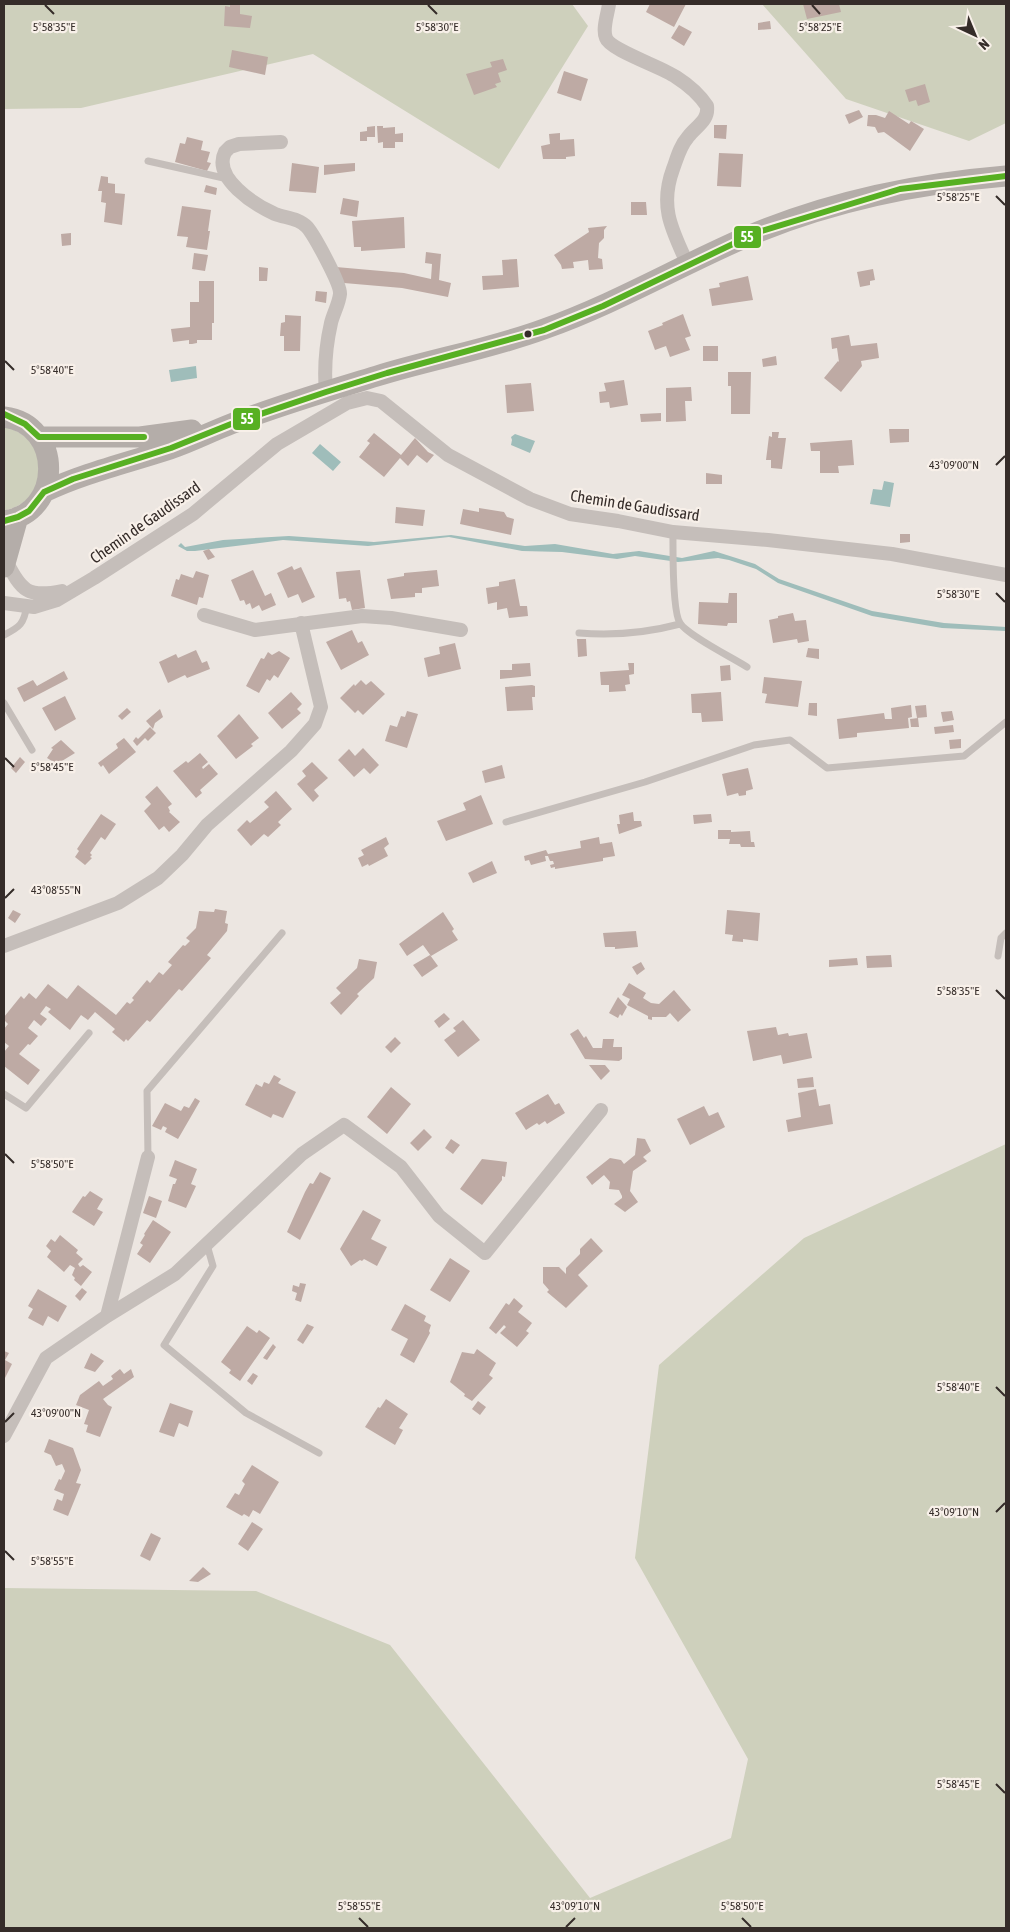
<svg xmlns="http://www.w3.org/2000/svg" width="1010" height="1932" font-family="'Asap Condensed',sans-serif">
  <rect width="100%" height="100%" fill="#ece6e1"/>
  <path fill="#ced0bc" d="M4,4h568l16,22 -89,143 -186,-115 -232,54 -77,1z
    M762,4h244v119l-37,18 -123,-42z
    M4,426c5,1 9,4 14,6 23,12 28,43 12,64 -6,8 -16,12 -26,15z
    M1006,1144v784h-1002v-340l252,3 134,54 200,253 141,-60 17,-79 -113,-201 24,-193 145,-127z"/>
  <path fill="#9fbdba" d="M196,366l1,12 -26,4 -2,-12z
    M515,434l20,7 -5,12 -19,-8 1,-5 -1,-3z
    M320,444l21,18 -8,9 -21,-18z
    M884,481l10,2 -4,24 -20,-3 3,-15 9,1z
    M451,535l74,11 30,-2 58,10 26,-3 43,7 32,-7 41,13 24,15 93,32 72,12 62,4v4l-64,-3 -70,-12 -94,-33 -22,-14 -27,-9 -11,-2 -40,4 -43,-6 -18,3 -55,-7 -40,-1 -73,-14 -81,9 -85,-6 -88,11h-8l-9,-5 3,-3 4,4 38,-7 66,-4 85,6z"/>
  <path fill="#beaaa4" d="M230,4h10v10l12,2 -2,12 -26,-2 1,-20 5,1z
    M650,4h36l-12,23 -28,-15z
    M803,4h36l2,8 -34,7z
    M770,21l1,8 -13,1v-7z
    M679,25l13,7 -8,14 -13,-8z
    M232,50l36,7 -3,18 -36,-8z
    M503,59l4,11 -9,3 3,9 -6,2 2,3 -23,8 -8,-21 26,-7 -2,-5z
    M564,71l24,8 -7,22 -24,-8z
    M925,84l5,18 -12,4 -2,-6 -7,2 -4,-12z
    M859,110l4,7 -14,7 -4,-9z
    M889,111l20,13 2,-3 13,8 -14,22 -26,-19 -6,1 -3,-6 -8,-1 1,-11h8l9,3z
    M714,125h13l-1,14 -12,-1z
    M375,126v11h-8v4h-7v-9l7,-1v-4z
    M377,126h6v2l12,-1v7l8,-1v9h-8v6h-12v-6l-5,1z
    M560,133v7l14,-1 1,17 -9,1v2h-23l-2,-13 9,-2 -1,-10z
    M187,137l16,4 -2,9 9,2 -3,10 4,1 -4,8 -32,-9 5,-19 5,1z
    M719,153l24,1 -2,33 -24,-1z
    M292,163l27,4 -3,26 -27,-2z
    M355,163v8l-31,4v-10z
    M101,176l7,1v6l7,1v9l10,1 -3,31 -18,-3 2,-19 -5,-1 1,-11h-4z
    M206,185l11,3 -1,7 -12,-3z
    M343,198l16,3 -2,16 -17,-3z
    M631,202h15l1,13h-16z
    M182,206l29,4 -3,21h2l-3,19 -21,-3 2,-10 -11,-1z
    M404,217l1,31 -44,3v-4h-7l-2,-26z
    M607,226l-3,4v8l-5,5 -1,15 4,1 1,10 -14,1 -1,-10 -15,2 1,6 -12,1 -1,-4 -7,-10 35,-23 -1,-4z
    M71,233v12l-9,1 -1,-12z
    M426,252l15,2 -2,26 12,3 -3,14 -46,-9 -58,-5 -8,-16 68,6 27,6 1,-15 -7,-1z
    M194,253l14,2 -3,16 -13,-2z
    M517,259l2,28 -36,3 -1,-14 21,-1 -1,-15z
    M259,267l9,1 -1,13h-8z
    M873,269l2,11 -5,1v4l-10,2 -3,-15z
    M748,276l5,24 -41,6 -3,-17 11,-2 -1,-4z
    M199,281h15v42h-2v17h-15v3l-5,1h-3v-4l-16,2 -2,-13 19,-2v-25h9z
    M316,291l11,1 -1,11 -11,-2z
    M683,314l8,22 -6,2 5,12 -20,7 -4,-11 -11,4 -7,-19 15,-6 -1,-2z
    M285,315l16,1 -1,35h-16v-15h-4l1,-13 4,-1z
    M849,335l2,11 26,-3 2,15 -18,3 1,5 -21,26 -17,-14 14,-17 1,1 -2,-14 -5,1 -1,-11z
    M703,346h15v15h-15z
    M776,356l1,9 -14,2 -1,-8z
    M728,372h23l-1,42h-19v-28h-3z
    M624,380l4,25 -18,3 -1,-6 -9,1 -1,-11 7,-1 -2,-8z
    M531,383l3,28 -27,2 -2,-28z
    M691,387l1,14h-7l1,20 -20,1v-34z
    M661,413v8l-20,1 -1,-8z
    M889,429h20v13l-19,1z
    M772,432h7l-1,6h8l-4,31 -11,-1v-8h-5l3,-24 3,1z
    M374,433l27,22 14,-17 13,14 6,3 -7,8 -10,-8 -9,11 -8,-8 -16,19 -25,-20 11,-14 -3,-2z
    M852,440l2,25 -16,1 1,7h-19v-22h-9l-1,-8z
    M706,473l16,2v9h-16z
    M396,507l29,3 -2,16 -28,-3z
    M479,508l25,4 3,5 7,2 -3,16 -51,-11 3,-15 16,3z
    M900,534h10v8l-10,1z
    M209,549l6,8 -7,3 -5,-9z
    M292,566l2,4 7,-3 14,30 -13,6 -4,-9 -10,4 -11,-25z
    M253,570l12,26 6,-3 5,12 -14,6 -3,-6 -7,4 -2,-6 -4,2 -2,-5 -4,1 -9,-21z
    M360,570l5,38 -13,2 -2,-9 -3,1 -1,-4 -7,1 -3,-27z
    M437,570l2,16 -17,2v5h-7v4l-24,2 -4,-20 17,-3v-3z
    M196,571l13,4 -6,23 -4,-1 -2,8 -26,-9 5,-17 3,1 2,-6 12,4z
    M515,579l5,27h7l1,10 -19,2 -2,-10 -10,2v-8l-9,2 -2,-16 13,-2v-4z
    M729,593h8v30h-9l-1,3 -29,-2 1,-22 29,1z
    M793,613l2,8 11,-1 3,21 -11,2 -1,-4 -24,4 -4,-23 9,-2v-2z
    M352,630l6,13 4,-2 7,14 -28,15 -15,-28z
    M577,639h9l1,17 -9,1z
    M455,643l6,26 -33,8 -4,-19 16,-4 -1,-7z
    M808,648l11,1v10l-13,-2z
    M196,650l6,13 5,-2 3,8 -23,9 -2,-3 -17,8 -9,-21 17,-8 2,4z
    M279,651l11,7 -12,20 -4,-3 -4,6 -3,-2 -8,14 -13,-7 15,-28 3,1 4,-7 4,3z
    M530,663l1,13 -31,3v-9h12v-6z
    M628,663h6v11l-5,1 1,9 -5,1 1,6 -17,1v-7h-8l-1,-13 29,-2z
    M730,665l1,15 -10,1 -1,-15z
    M64,671l4,8 -44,23 -7,-14 16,-8 4,6z
    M764,677l38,4 -4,26 -33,-4 2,-9 -5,-1z
    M361,680l5,5 5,-4 14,13 -22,21 -5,-5 -3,3 -15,-15 14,-14 1,2z
    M532,685l3,1v11h-3l1,13 -26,1 -2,-24z
    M291,692l11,12 -5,5 4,4 -19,16 -14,-16z
    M721,692l2,29 -21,1 -1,-9h-9l-1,-19z
    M65,696l11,23 -21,12 -13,-23z
    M809,703h8v13l-9,-1z
    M911,705l1,12 -4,1 1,10 -52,5v4l-18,2 -2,-20 47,-6 1,6h7l-1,-11z
    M926,705l1,12 -10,1 -2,-12z
    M127,708l4,4 -9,8 -4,-4z
    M160,709l3,8 -8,6 -2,6 -7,-8z
    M407,711l11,3 -11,34 -22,-7 5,-16 7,2 4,-11 4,1z
    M952,711l2,9 -11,2 -2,-10z
    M239,714l20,24 -8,6 2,2 -17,13 -19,-23z
    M918,718l1,9h-8l-1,-8z
    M953,725l1,7 -19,2 -1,-7z
    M150,727l6,6 -8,8 -3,-3 -8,8 -4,-5 3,-4 2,2z
    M124,738l12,14 -27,22 -6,-9 -2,2 -3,-4 20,-15 -2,-4z
    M961,739v9l-11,1 -1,-9z
    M61,740l14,13 -18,11 -10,-6 6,-9 -2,-1z
    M363,748l16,17 -9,9 -6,-6 -10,9 -16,-17 11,-11 6,7z
    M200,753l8,9 -6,5 1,2 6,-5 9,10 -18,16 2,3 -6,5 -23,-27 13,-10 2,2z
    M20,757l5,5 -9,11 -5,-5z
    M312,762l16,16 -14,12 5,6 -6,6 -16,-18 9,-8 -4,-5z
    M502,765l3,13 -20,5 -3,-12z
    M748,768l5,21 -7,2v4l-7,1 -1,-3 -11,3 -5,-22z
    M157,786l15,18 -4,3 2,4 -1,1 11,10 -11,10 -5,-6 -5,4 -15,-19 7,-7 -6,-7z
    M276,791l16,18 -14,13 3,3 -13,12 -4,-3 -13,12 -14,-16 10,-10 3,3 19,-16 -5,-5z
    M481,795l12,29 -47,17 -9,-20 29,-11 -3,-7z
    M633,812l1,9h7l1,5 -23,8 -2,-10h3l-1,-9z
    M101,814l15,10 -11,16 -4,-3 -11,16 2,2 -2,2 2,1 -7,7 -10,-8 4,-6 -2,-2z
    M711,814l1,8 -18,2 -1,-9z
    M718,830h13v2l19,-1 1,11h3l1,5h-14l-1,-3h-11l1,-5h-12z
    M386,837l3,7 -5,4 4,8 -19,10 -1,-2 -6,3 -4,-9 6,-3 -3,-5z
    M599,837l1,7 12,-2 3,14 -12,2v3l-48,8v-2l-4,1 -1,-3 4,-1 -1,-3h-3l-2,-5h-3l1,5 -15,4 -2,-5 -4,1 -1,-5 22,-6 2,4 33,-6 -1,-7z
    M492,861l5,12 -24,10 -5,-10z
    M215,909l12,2 -2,12 3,1 -1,7 -20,24 4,3 -29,33 -3,-2 -29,33 -3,-2 -19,21 -2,-2 -2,3 -12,-10 3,-3 -20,-17 -7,8 -7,-5 -11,15 -22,-18 3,-3 -5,-3 -6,8 7,5 -6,7 -7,-6 -6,8 10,8 -8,9 -2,-1 -9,10 21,16 -12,15 -24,-19v-14l5,-6 -5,-4v-13l4,-5 -4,-4v-3l17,-21 3,3 5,-6 7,6 12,-15 19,15 11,-14 38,30 11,-13 3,2 4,-4 -2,-2 15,-18 3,3 9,-11 4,3 9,-10 -4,-3 15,-17 2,1 5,-5 -4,-3 10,-10 3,-17 15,1z
    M13,910l8,4 -6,9 -7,-5z
    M727,910l33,3 -2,28 -15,-2v3l-11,-1 1,-6 -8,-1z
    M443,912l11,17 -2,2 6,9 -27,16 -8,-11 -16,11 -8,-12z
    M636,931l2,16 -23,2v-2h-10l-2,-14z
    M430,955l8,11 -16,11 -9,-12z
    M891,955l1,12 -25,1 -1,-12z
    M857,958l1,7 -29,2v-7z
    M359,959l18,3 -3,16 -17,16 2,2 -18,19 -11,-12 11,-10 -5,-5 21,-20z
    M641,962l4,7 -8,6 -5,-8z
    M629,983l17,10 -3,5 8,5 8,1 15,-14 17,20 -13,12 -8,-9 -4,4h-14v3l-4,-1v-3l-21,-11 3,-6 -8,-4z
    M618,997l9,10 -5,9 -2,-2 -2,4 -9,-5z
    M444,1013l6,6 -11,9 -5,-7z
    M463,1020l17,20 -22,17 -14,-17 12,-9 -3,-3z
    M776,1027l2,8 10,-2 1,3 18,-3 5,25 -29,6 -2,-9 -28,6 -6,-30z
    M578,1029l6,9 2,-2 7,12h9l1,-9h11l-1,8h9v12l-3,2 -34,-2 -15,-25z
    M395,1037l6,6 -10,10 -6,-6z
    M589,1065h16l5,6 -9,9z
    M274,1075l7,4 -3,4 18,9 -13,26 -10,-4 -2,4 -26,-13 11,-21 6,3 2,-5 5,2z
    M813,1077l1,10 -16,1 -1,-9z
    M391,1087l20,17 -24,30 -20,-17z
    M816,1089l3,17 11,-2 3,20 -45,8 -2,-12 15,-3 -3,-24z
    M548,1094l7,11 4,-2 6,10 -18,11 -2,-3 -6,4 -2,-2 -11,7 -11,-17z
    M195,1098l5,3 -22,38 -13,-7 2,-4 -4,-2 -2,4 -9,-4 13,-23 16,8 3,-5 5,2z
    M704,1106l5,10 9,-4 7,15 -35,18 -13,-26z
    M424,1129l8,8 -14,14 -8,-8z
    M637,1138l8,1 6,12 -8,6 4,4 -14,10 -3,20 8,11 -13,10 -11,-8 8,-6v-2l-3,-6 -10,-1 1,-7 -6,-7 -12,10 -6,-8 24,-19 11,2 3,4 11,-9z
    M451,1139l9,6 -7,9 -8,-6z
    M482,1159l25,3 -2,15 -3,-1v4l-20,25 -22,-16z
    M175,1160l22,9 -6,15 5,2 -10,22 -18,-7 5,-17h2l2,-5 -8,-3z
    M320,1172l11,6 -31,62 -13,-8 18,-40 5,-9 3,1z
    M90,1191l13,8 -6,10 6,3 -9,14 -22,-14 11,-16 2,1z
    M149,1196l13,5 -6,17 -13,-5z
    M363,1210l18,10 -10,19 16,8 -10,19 -13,-7 -2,2 -2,-1 -9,6 -11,-17z
    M153,1220l18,12 -21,31 -13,-9 6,-9 -3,-2 5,-8 -1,-1z
    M60,1235l18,15 -2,3 7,6 -5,5 2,3 3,-2 9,7 -11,14 -7,-6 1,-2 -3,-3 3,-7 -5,-3 -6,7 -17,-15 4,-6 -5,-5 5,-7 4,3z
    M591,1238l12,13 -25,24 10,11 -22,22 -19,-16 2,-2 -6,-7v-16h16l7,7v-6l14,-14v-5z
    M450,1258l20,13 -20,31 -20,-12z
    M300,1283l6,1 -5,18 -6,-2 2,-7 -5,-2 1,-6 6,2z
    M82,1288l5,4 -7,9 -5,-5z
    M38,1289l29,17 -9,16 -10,-6 -5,10 -15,-8 5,-9 -5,-3z
    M514,1298l9,8 -5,6 14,11 -6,8 3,2 -12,14 -17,-14 6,-6 -2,-2 -8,9 -7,-6 17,-25 3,2z
    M405,1304l21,12 -2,5 7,4 -2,6 1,2 -16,30 -14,-8 8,-16 -17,-9z
    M307,1324l7,3 -11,17 -6,-4z
    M247,1326l10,7 2,-3 11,8 -30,43 -11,-8 2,-3 -10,-8z
    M273,1344l3,3 -9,13 -4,-2z
    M477,1349l19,14 -7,12 4,3 -21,23 -8,-5 1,-2 -15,-12 12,-30 12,2z
    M4,1351l5,2 -4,7 7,4 -8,16z
    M91,1353l13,8 -9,11 -11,-4z
    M120,1369l4,5 7,-5 3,8 -31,22 5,6 4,2 -12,30 -14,-5 2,-7 -4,-1 5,-14 -13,-5 4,-10 19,-14 4,5 10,-7 -2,-3z
    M253,1373l5,3 -6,9 -5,-4z
    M386,1399l22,15 -9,14 4,2 -8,15 -30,-18 13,-20 2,1z
    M478,1401l8,6 -6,8 -8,-6z
    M170,1403l23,8 -5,16 -9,-4 -5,14 -15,-5z
    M49,1439l24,9 8,22 -5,13 5,1 -13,32 -15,-6 4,-11 5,2 2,-7 -10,-4 5,-11 2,1 4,-9 -3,-7 -6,2 -5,-11 -7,-3z
    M252,1465l27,17 -19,32 -7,-4 -4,7 -5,-3 -2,2 -16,-9 9,-14 4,2 6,-11 -3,-3z
    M252,1522l11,7 -15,22 -10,-7z
    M151,1533l10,5 -11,23 -10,-5z
    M203,1567l8,7 -13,8 -9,-1z"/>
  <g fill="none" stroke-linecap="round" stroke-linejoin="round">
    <path stroke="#c5beba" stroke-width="7" d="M148,161l80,18
      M673,532c0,18 -1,79 7,91 7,12 53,35 67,44
      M579,633c36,3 67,0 101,-9
      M4,635c16,-8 20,-11 23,-30
      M4,703l28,47
      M506,822l139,-40 109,-37 36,-5 37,28 137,-12 42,-34
      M998,956l3,-18 5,-5
      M4,1094l22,14 63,-75
      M148,1157l-1,-66 135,-158
      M207,1245l6,21 -49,79 82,68 73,40"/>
    <path stroke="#c5beba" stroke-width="14" d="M609,4c-1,9 -7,25 -3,34 4,12 56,29 70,39 11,7 23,17 31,29 2,15 -11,20 -19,31 -8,9 -11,21 -15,32 -14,38 -1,61 15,96
      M281,142l-42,2 -9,3 -5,5c-13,26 30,53 50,62 10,4 24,4 32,13 7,8 34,57 33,67 -1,10 -7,20 -9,29 -5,22 -7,47 -5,69
      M6,561c16,30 21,37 56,30
      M4,603l30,4 23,-7 37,-22 99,-64 84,-70 70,-41 20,-5 14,3 67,54 82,44 40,15 48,7 55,11 95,8 124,14 114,21
      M204,615l51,15 107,-14 29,2 70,12
      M4,946l114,-43 40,-25 24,-23 25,-30 84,-74 24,-27 6,-17 -20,-84
      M107,1316l68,-42 127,-120 42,-29 57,42 38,49 46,37 116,-143
      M4,1436l42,-78 61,-42 41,-159"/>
    <path stroke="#b4ada9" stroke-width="21" d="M4,417c60,7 59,97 0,104
      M39,437h101l52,-7
      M44,492c40,-19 83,-29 126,-43 21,-7 40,-17 61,-25 48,-19 97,-33 146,-48 55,-17 113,-27 167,-47 74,-26 142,-67 214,-97 79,-32 164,-49 248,-56
      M4,567l14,-50"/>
    <defs>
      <path id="bus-1" d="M4,414l21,10 14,13h105
        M4,521l14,-4 11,-6 15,-19 29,-13 98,-31 60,-24 95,-32 61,-19 157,-43 59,-24 155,-74 142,-43 106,-13"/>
    </defs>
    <use href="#bus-1" stroke="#f8f0e9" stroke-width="10"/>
    <use href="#bus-1" stroke="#57b022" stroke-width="6"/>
  </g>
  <path fill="none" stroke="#352c29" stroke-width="2" d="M45,5l9,9M428,5l9,9M812,5l8,9M996,196l9,9M5,361l9,9M996,465l9,-9M996,593l9,9M5,758l9,9M5,898l9,-9M996,990l9,9M5,1154l9,9M996,1387l9,9M5,1422l9,-9M996,1512l9,-9M5,1551l9,9M996,1784l9,9M359,1918l9,9M742,1918l9,9M566,1927l9,-9"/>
  <circle fill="#352c29" stroke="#f8f0e9" stroke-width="2" cx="528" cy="334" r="4.5"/>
  <g text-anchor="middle" stroke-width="4.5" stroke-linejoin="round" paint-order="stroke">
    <g font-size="16" fill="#352c29" stroke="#f8f0e9">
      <text transform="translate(635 505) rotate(9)" y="6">Chemin de Gaudissard</text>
      <text transform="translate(145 522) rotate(-35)" y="6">Chemin de Gaudissard</text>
    </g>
  </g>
  <g font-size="12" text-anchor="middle" fill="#352c29" stroke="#f8f0e9" stroke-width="4.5" stroke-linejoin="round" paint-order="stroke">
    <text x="54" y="31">5°58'35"E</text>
    <text x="437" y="31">5°58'30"E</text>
    <text x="820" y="31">5°58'25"E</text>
    <text x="958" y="201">5°58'25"E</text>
    <text x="52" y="374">5°58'40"E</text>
    <text x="954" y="469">43°09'00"N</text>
    <text x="958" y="598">5°58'30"E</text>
    <text x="52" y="771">5°58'45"E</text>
    <text x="56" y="894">43°08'55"N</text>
    <text x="958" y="995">5°58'35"E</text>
    <text x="52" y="1168">5°58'50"E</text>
    <text x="958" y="1391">5°58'40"E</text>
    <text x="56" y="1417">43°09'00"N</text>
    <text x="954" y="1516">43°09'10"N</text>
    <text x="52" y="1565">5°58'55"E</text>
    <text x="958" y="1788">5°58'45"E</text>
    <text x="359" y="1910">5°58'55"E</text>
    <text x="742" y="1910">5°58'50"E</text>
    <text x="575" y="1910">43°09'10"N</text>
  </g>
  <g stroke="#f8f0e9" stroke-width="2">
    <rect x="733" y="225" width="29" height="24" rx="5" fill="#57b022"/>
    <rect x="232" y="407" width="29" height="24" rx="5" fill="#57b022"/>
  </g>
  <g font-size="14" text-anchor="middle" font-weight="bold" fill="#fff">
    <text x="747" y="242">55</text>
    <text x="247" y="424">55</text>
  </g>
  <rect width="1010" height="1932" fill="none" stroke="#352c29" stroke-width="10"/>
  <g transform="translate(975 35) rotate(136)" stroke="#f8f0e9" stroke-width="4" paint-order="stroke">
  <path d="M0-4L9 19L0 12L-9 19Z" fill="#352c29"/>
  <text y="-8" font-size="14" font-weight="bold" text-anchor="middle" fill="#352c29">N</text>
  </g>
</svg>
